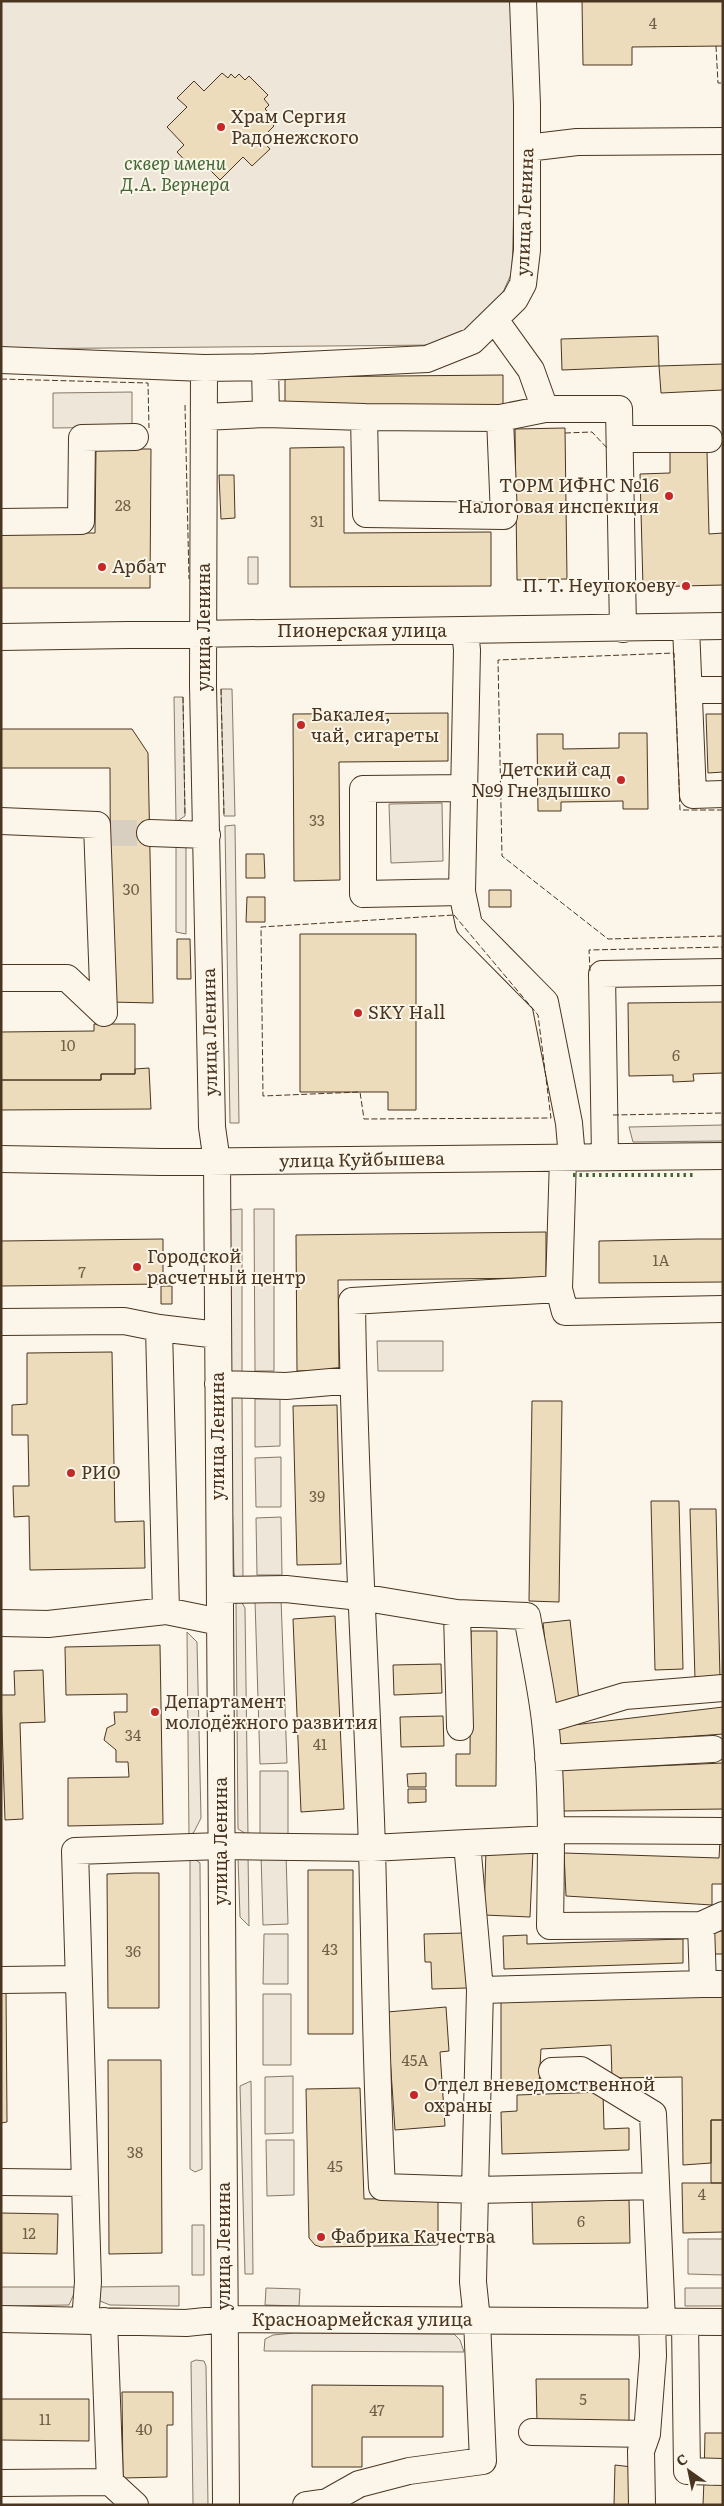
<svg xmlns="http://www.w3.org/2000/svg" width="724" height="2506" font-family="Literata,serif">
  <rect width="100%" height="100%" fill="#fbf6e9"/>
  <path fill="#ede6d9" stroke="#887966" d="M1,1h511l3,162 -3,109 -12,27 -26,28 -38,18 -435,4z
    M132,392v35l-79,1v-35z
    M248,557h10v27h-10z
    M221,689h11l3,127h-11z
    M174,697h9l2,119 -9,6z
    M442,803l1,58 -52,2 -2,-59z
    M235,825l4,298h-9l-5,-297z
    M176,841l10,7v86l-10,-2z
    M723,1125v16l-90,1 -4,-15z
    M242,1209v167l-12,-6 -1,-160z
    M254,1209h20v162h-19z
    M377,1341h66v30h-65z
    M236,1391l6,2 1,189 -7,-2 -2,-7 -4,-157 1,-18z
    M255,1399h25v47l-25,1z
    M281,1457v50h-25l-1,-49z
    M281,1517l1,58h-25l-1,-57z
    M281,1599l6,164 -27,1 -5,-164z
    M241,1601l4,7 3,227 -10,-6 -2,-226z
    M187,1632l10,10 4,176 -7,14 -5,4z
    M260,1771h28v64l-28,1z
    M248,1853l1,73 -9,-9 -2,-59z
    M286,1853l2,71 -25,1 -2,-71z
    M193,1858l7,5 2,306 -7,3 -5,-3v-310z
    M264,1934h24v50h-25z
    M263,1994h28v71h-28z
    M293,2076v57l-28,1v-57z
    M251,2081l2,193h-8l-5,-188z
    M266,2140h28v55l-27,1z
    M192,2225h12v50h-12z
    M688,2239h35v36l-35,-1z
    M179,2286v20l-69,-1 -10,-4 -7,-14z
    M1,2287h76l-8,18 -68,1z
    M266,2288l34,1 -1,17 -34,-1z
    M685,2288h38v18h-38z
    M294,2333l160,1 6,6 4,12 -200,-1 1,-12 8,-4z
    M196,2360l8,1 2,5 2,139h-15l-2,-143z"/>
  <path fill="#ecdcbc" stroke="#4a3520" d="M582,1h141v45l-91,1v18h-49z
    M222,73l6,5 3,-4 4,4 4,-4 6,6 4,-4 19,19 -4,4 5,6 -4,4 4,4 -4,4 9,9 -13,13 9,10 -18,17 -9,-9 -23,23 -19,-19 -8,8 -16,-17 7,-7 -17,-18 20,-20 -10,-9 17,-17 10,10z
    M658,336l1,30 -97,4 -1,-31z
    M723,364v26l-62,3 -2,-27z
    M503,375v30l-218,1v-29z
    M565,428l2,151 -50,1 -2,-151z
    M344,447v86l147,-1v54l-201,1v-139z
    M96,449h55l-1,139h-149v-55h94z
    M707,451l2,83 14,-1v52l-80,2 -3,-113 30,-1v-21z
    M219,475h15l1,43 -14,1z
    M448,713v48l-109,1 1,118 -46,1 -1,-167z
    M706,714h17v58l-15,1z
    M1,729h131l16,24 5,250 -42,-1 -1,-234h-109z
    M619,733h28l1,76h-25v-8l-62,1v9h-23l-1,-77h26v15l56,-1z
    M246,854h18l1,24h-19z
    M489,890h22v17h-22z
    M247,897h18v25h-19z
    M300,934h116v176h-28v-18h-88z
    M177,939h13l1,40h-14z
    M723,1002v71l-30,1 1,7 -21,1v-7l-44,1 -1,-73z
    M94,1024h41v50h-34v6h-100v-48l93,-1z
    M149,1068l2,41 -150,1v-30h100v-6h34v-5z
    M546,1232v46l-208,2 1,90 -42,1 -1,-136z
    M163,1239v45l-162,2v-45z
    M698,1239h25v43l-124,1v-42z
    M161,1286h11v18h-11z
    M112,1352l3,170 29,-1 1,47 -115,2 -1,-54 -15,1 -1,-31h16l-1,-51h-16v-30l15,-1v-51z
    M532,1401h30l-3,201 -30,-1z
    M337,1405l4,159 -44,1 -4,-159z
    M651,1501h28l4,168 -28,1z
    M690,1509h26l4,169 -25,1z
    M335,1616l9,193 -43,3 -8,-193z
    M570,1620l9,81 -27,3 -9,-81z
    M471,1631h26l-1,155h-40v-32h14z
    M160,1645l3,179 -95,2v-48l61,-1 -1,-15h-12v-12l-12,-10 3,-12 8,-4 -1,-12h13v-18l-61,1 -1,-48z
    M441,1664l1,29 -48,2 -1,-30z
    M43,1670l2,52 -25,1 3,96 -18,1 -4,-125h14l-1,-24z
    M723,1707v27l-164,12 -2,-19z
    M443,1716l1,30 -43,1 -1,-30z
    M723,1763v46l-160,2 -1,-41z
    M426,1773v14h-18l-1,-13z
    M408,1789h18v13l-18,1z
    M720,1840h3v44h-11v21l-146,-9 -2,-43 155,5z
    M486,1849l47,2 -3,66 -46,-2z
    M308,1870h45v164h-45z
    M135,1873h24v135h-51l-1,-134z
    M714,1931h9v23h-9z
    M465,1933l2,55 -35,1 -1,-27h-6l-1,-28z
    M527,1935v9l156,-5v24l-179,6 -1,-33z
    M1,1987h5l1,135 -6,1z
    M723,1996v124h-12v43l-28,2 -1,-88 -70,1 -1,-33 -70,4 -2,36 -38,-1v-83z
    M446,2007l3,44 -9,1 5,74 -50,4 -8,-118z
    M108,2060h53l1,193 -53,1z
    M360,2088l4,111 74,-1v47l-117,2 -6,-2 -6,-7 -3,-149z
    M603,2092l1,37 25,-1v22l-127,4 -1,-42 16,-1v-16z
    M711,2120h12v63h-12z
    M682,2183h41v49l-40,1z
    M629,2200l1,43 -97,1 -1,-42z
    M1,2213l57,1 -1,40 -56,-1z
    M536,2379h93v42l-92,1z
    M312,2385l131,1v51h-81v30h-50z
    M122,2392h51v33h-6v52l-44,1z
    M1,2399h88v42l-88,-1z
    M705,2433h18v47h-19z
    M615,2465l17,2 1,38h-19z
    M704,2480h19v25h-20z"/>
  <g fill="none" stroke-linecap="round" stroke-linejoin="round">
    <path stroke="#d8cfc1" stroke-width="26" stroke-dasharray="26 13" stroke-linecap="butt" d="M111,833h39"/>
    <defs>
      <path id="minor" d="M527,148l50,-6 146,-1
        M495,320l36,50 14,39h74l4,220
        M1,360l203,8 61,-1 162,-8 45,-18 43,-42 8,-15 4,-34v-145l-4,-104
        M265,367l1,47 98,3 2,97 138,2 -4,-98 45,-9
        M204,368l-1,317 9,442 5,35 9,1343
        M204,417l62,-3
        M364,417l136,1
        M620,439h89
        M1,522l80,-1 1,-83 53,-1
        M686,627l7,168 30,-1
        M465,631l2,19 -5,242 7,33 76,77 24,121 3,35
        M1,637l722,-11
        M689,690h34
        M1,821l96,4 7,188 -37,-35h-66
        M150,833l57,2
        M462,892l-99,2v-105l102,-1
        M605,1157l-3,-183 121,-2
        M563,1158l-4,131 6,23 158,-3
        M1,1159l160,3 562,-6
        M1,1322l123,-1 35,7 59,7
        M159,1328l7,283
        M218,1384l68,2 67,-6
        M220,1590l66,-1 74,8 97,16 70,3c6,35 14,70 18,105 8,68 6,137 5,205l151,-1
        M457,1613l3,114
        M1,1623l47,1 118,-13 54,11
        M545,1720l80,-24 98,-8
        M548,1758l165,-9
        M552,1830l171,1
        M552,1839l-85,4 13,147 223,-6
        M723,1915l-22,10 2,59h20
        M1,1980l78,-1
        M480,1990l-5,200 181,-4
        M552,2071l29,-1 72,44 9,207
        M1,2182l84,1
        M1,2319l185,4 39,-4 498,3
        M85,2321l3,-39 -13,-431 146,-5 151,2 95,-5
        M685,2322l2,149 36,1
        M532,2432l115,2 6,-78 -1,-35
        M110,2482l25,23
        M1,2483l109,-1 -6,-161
        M306,2505l21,-3 32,-18 50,-13 74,-10 -6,-141 -4,-38 2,-92 -93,-3c-6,-113 -7,-226 -10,-339 -6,-182 -18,-364 -20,-547l207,-12
        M642,2505l-1,-54 6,-17"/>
    </defs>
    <use href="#minor" stroke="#4a3520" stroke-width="28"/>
    <use href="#minor" stroke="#fbf6e9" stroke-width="26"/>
    <path stroke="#436837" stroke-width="4" stroke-dasharray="2.5 4" stroke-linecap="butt" d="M573,1175h123"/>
    <path stroke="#4a3520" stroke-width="1" stroke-dasharray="6 2.5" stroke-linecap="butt" d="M716,46l2,37h5
      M1,379l147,4 1,45
      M185,405l4,174
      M565,433l27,-1 16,17
      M566,508l43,-2v-2
      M221,689l3,127
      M183,697l2,119
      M723,810h-43l-6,-157 -176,7 4,196 106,83 115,-3
      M454,915l84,100 13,103 -187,1 -4,-27 -97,4 -2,-169z
      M590,971l-1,-21 134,-3
      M613,1115l110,-2"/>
  </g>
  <g fill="#c62828" stroke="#fbf6e9" stroke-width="2">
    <circle cx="221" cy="127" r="5"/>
    <circle cx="669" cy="496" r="5"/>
    <circle cx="102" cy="567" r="5"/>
    <circle cx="686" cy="586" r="5"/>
    <circle cx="301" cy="725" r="5"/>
    <circle cx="621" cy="780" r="5"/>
    <circle cx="358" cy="1013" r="5"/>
    <circle cx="137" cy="1267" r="5"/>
    <circle cx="71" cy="1473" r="5"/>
    <circle cx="155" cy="1712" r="5"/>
    <circle cx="414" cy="2095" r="5"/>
    <circle cx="321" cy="2237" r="5"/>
  </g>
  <g text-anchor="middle" stroke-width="4" stroke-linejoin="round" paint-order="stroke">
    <g font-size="15" fill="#725f47">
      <text x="653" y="29">4</text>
      <text x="123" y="511">28</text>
      <text x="317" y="527">31</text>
      <text x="317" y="826">33</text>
      <text x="131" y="895">30</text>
      <text x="68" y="1051">10</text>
      <text x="676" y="1061">6</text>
      <text x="661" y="1266">1А</text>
      <text x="82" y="1278">7</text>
      <text x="317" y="1502">39</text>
      <text x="133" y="1741">34</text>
      <text x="320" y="1750">41</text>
      <text x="330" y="1955">43</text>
      <text x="133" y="1957">36</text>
      <text x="415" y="2066">45А</text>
      <text x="135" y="2158">38</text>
      <text x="335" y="2172">45</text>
      <text x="702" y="2200">4</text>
      <text x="581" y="2227">6</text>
      <text x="29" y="2239">12</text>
      <text x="583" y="2405">5</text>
      <text x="377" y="2416">47</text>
      <text x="45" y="2425">11</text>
      <text x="144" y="2435">40</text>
    </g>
    <g font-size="18" fill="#4a3520" stroke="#fbf6e9" text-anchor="start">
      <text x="231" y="123">Храм Сергия<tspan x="231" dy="21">Радонежского</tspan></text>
      <text x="659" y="492" text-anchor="end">ТОРМ ИФНС №16<tspan x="659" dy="21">Налоговая инспекция</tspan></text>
      <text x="112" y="573">Арбат</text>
      <text x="676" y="592" text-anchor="end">П. Т. Неупокоеву</text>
      <text x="311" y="721">Бакалея,<tspan x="311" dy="21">чай, сигареты</tspan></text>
      <text x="611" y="776" text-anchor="end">Детский сад<tspan x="611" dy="21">№9 Гнездышко</tspan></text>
      <text x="368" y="1019">SKY Hall</text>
      <text x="147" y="1263">Городской<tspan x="147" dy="21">расчетный центр</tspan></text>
      <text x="81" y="1479">РИО</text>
      <text x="165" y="1708">Департамент<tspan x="165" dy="21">молодёжного развития</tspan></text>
      <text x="424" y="2091">Отдел вневедомственной<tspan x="424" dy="21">охраны</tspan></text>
      <text x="331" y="2243">Фабрика Качества</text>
    </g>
    <g font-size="18" font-style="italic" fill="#436837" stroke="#fbf6e9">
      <text x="175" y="170">сквер имени<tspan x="175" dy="21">Д.А. Вернера</tspan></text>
    </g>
    <g font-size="18" fill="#4a3520" stroke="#fbf6e9">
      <text transform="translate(525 212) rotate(-88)" y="6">улица Ленина</text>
      <text transform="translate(204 627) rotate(-90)" y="6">улица Ленина</text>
      <text x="362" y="637">Пионерская улица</text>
      <text transform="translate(210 1032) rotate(-91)" y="6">улица Ленина</text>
      <text transform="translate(362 1160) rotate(-1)" y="6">улица Куйбышева</text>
      <text transform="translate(218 1436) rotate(-90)" y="6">улица Ленина</text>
      <text transform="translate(221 1841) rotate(-90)" y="6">улица Ленина</text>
      <text transform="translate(224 2246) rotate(-90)" y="6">улица Ленина</text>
      <text x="362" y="2326">Красноармейская улица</text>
    </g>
  </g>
  <rect width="724" height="2506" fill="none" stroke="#4a3520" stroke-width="5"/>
  <g transform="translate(689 2471) rotate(327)" stroke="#fbf6e9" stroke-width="4" paint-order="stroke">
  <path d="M0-4L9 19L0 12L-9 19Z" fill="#4a3520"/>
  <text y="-8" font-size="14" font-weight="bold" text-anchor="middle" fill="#4a3520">С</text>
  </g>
</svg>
